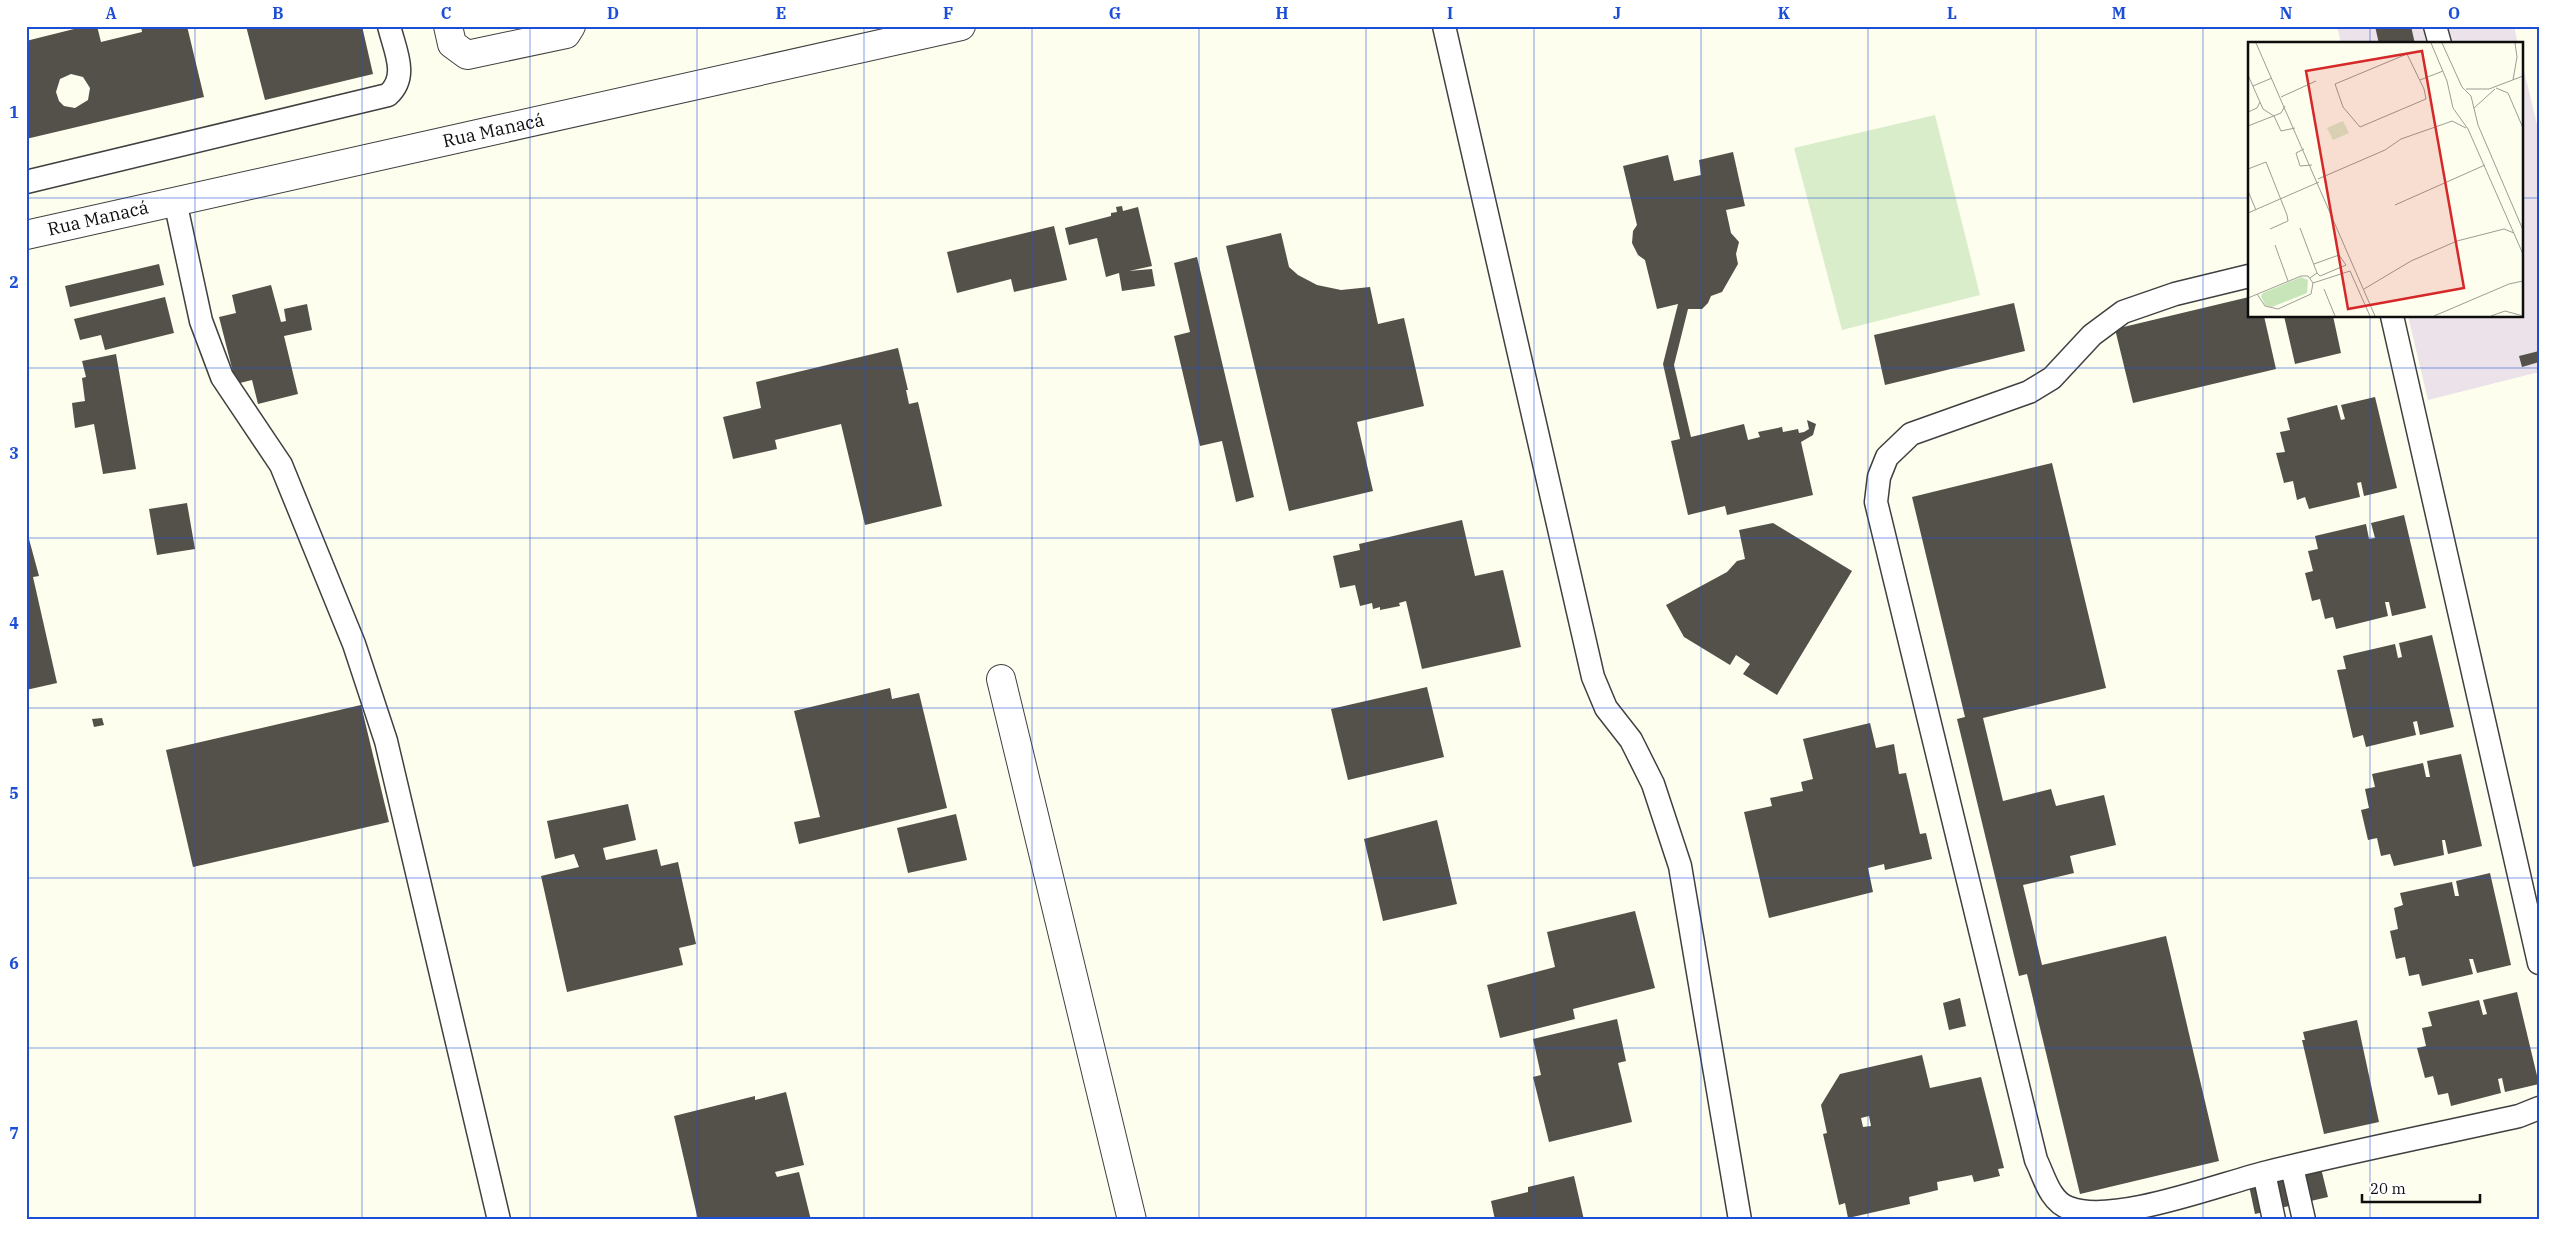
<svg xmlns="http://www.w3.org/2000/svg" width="2565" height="1246" font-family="'IBM Plex Serif',serif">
  <rect width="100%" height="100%" fill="#fdfeee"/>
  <path fill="#ebe2ea" d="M2337,26h177l4,18h-177z
    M2521,58l18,75v239l-111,28 -20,-84h113z"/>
  <path fill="#daedcb" d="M1935,115l45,180 -138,35 -24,-91 14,-3 -14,3 -24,-91z"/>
  <path fill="#54504a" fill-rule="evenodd" d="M86,26h11l4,16 41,-10 -1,-6h46l17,71 -178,42v-98zM71,74l12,3 7,11 -2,12 -13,8 -11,-2 -5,-5 -3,-9 4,-13z
    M246,26h116l11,48 -108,26z
    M2375,26h36l4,18h-36z
    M1733,152l12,54 -19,4 5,23 8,9 -3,12 2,10 -16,28 -11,4 -3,7 -6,6h-14l-14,56 17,72 53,-13 4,16 12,-3 -2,-5 24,-5 1,5 15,-3 1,4 5,-1 5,-3 -2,-9 9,4 -3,11 -12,7 12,53 -86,20 -2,-9 -37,9 -17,-74 9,-2 -17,-75 15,-60 -21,5 -12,-49 -7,-5 -6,-12 1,-12 4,-6 -14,-59 45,-11 6,26 27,-6 -2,-15z
    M1122,206l1,5 15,-4 14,59 -23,5 23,-2 3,17 -33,5 -3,-18 -13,4 -9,-39 -28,7 -4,-17 46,-12v-3l6,-1 -1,-5z
    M1054,226l13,54 -53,12 -3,-13 -54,14 -10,-41z
    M1281,233l8,34 9,8 19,10 24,5 29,-3 8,37 26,-6 20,88 -67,16 16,69 -84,20 -63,-265z
    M1197,257l57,240 -18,5 -14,-61 -22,5 -26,-110 16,-4 -16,-69z
    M159,264l5,21 -94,22 -5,-21z
    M271,285l10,37 5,-1 -2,-12 23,-5 5,26 -28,6 14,58 -40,10 -6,-24 -16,4 -17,-67 17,-4 -4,-18z
    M165,297l9,36 -69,17 -4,-15 -21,5 -6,-21z
    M2249,297v19h15l12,53 -143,34 -18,-74z
    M2014,303l11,48 -140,34 -11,-50z
    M2284,316h49l8,37 -46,11z
    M898,348l10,42h-2l3,14 9,-2 24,104 -77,19 -24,-101 -66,16 2,9 -44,10 -10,-42 38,-9 -5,-26z
    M2539,351v11l-17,5 -3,-11z
    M116,354l20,115 -33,5 -9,-50 -19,4 -3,-25 13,-2 -3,-23 4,-1 -4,-16z
    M2375,397l22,91 -33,8 -3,-14 -4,1 3,14 -51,12 -4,-12 -8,3 -4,-19 -9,2 -8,-30 9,-1 -5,-20 10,-2 -3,-12 50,-13 4,15 4,-1 -4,-14z
    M2052,463l54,225 -123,30 20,83 48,-12 5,17 48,-11 12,50 -46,11 4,17 -51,12 19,80 124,-29 53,225 -139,33 -53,-220 -8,2 -62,-257 8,-2 -53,-220z
    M187,503l8,46 -38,6 -8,-46z
    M2404,515l22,93 -34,8 -3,-14h-4l3,14 -52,13 -3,-12 -8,2 -5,-20 -8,2 -7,-28 8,-2 -5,-20 10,-2 -3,-13 51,-12 3,15 6,-1 -4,-15z
    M1462,520l13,56 28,-6 18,77 -99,22 -16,-68 -7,2 1,3 -20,4v-3l-7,2 -1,-6 -12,3 -5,-21 -15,3 -7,-32 27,-6 -1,-6z
    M1773,523l79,48 -75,124 -34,-21 7,-10 -14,-9 -6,10 -46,-28 -18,-32 61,-33 10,-11 8,-2 -6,-29z
    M26,528l13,48 -6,1 24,106 -31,7z
    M2432,635l22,92 -34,8 -3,-14 -4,1 3,13 -50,12 -3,-12 -10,3 -16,-68 9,-1 -3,-13 52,-12 3,14 4,-1 -3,-14z
    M1427,687l17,70 -96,23 -17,-71z
    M890,688l2,11 27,-6 28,115 -148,36 -5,-22 26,-5 -26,-106z
    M361,705l28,117 -196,45 -27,-117z
    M102,718l2,7 -10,2 -2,-8z
    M1870,723l6,25 18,-4 5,30 7,-1 14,61 6,-1 6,26 -47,11 -1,-6 -16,4 5,24 -104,26 -25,-106 28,-6 -2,-8 33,-7 -2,-9 12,-3 -10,-40z
    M2461,754l21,92 -34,8 -3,-14h-3l2,15 -50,11 -4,-12 -9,2 -4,-18 -9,2 -7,-30 8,-2 -4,-19 10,-2 -3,-13 51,-11 3,14h4l-3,-16z
    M628,804l8,36 -33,8 3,12 51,-11 4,17 17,-4 18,82 -17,4 4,17 -116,27 -26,-116 38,-9 -5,-13 -19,5 -8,-38z
    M956,814l11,46 -59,13 -11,-45z
    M1437,820l20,84 -74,17 -19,-82z
    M2490,873l21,92 -34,8 -4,-14h-4l4,15 -51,12 -3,-12 -10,2 -4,-19 -9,2 -2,-9 -4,-19 8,-2 -4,-21 9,-3 -3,-12 52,-11 3,14h4l-3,-15z
    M1635,911l20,77 -82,21 2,10 -75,19 -13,-53 68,-18 -8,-35z
    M2517,992l22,92 -34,8 -3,-14 -4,1 3,14 -50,13 -3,-13 -10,2 -5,-19 -8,2 -8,-30 9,-2 -4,-18 10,-2 -4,-14 51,-12 4,15 4,-1 -4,-14z
    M1960,998l6,28 -17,4 -6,-27z
    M1617,1019l9,42 -8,2 14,59 -83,20 -16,-65 8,-2 -8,-36z
    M2357,1020l22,102 -55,12 -22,-94h3l-2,-8z
    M1922,1055l8,33 51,-11 23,91 -6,1 2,7 -26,6 -2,-7 -35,7 1,8 -29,7 1,7 -62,14 -3,-15 -6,2 -16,-71 4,-1 -6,-28 19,-31zM1869,1116l2,10 -8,1 -2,-9z
    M786,1092l18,73 -29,7 2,5 22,-5 12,48h-113l-24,-104 81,-20v4z
    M2320,1164l8,33 -73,17 -7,-33z
    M1574,1176l10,44h-89l-4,-19 37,-9v-5z"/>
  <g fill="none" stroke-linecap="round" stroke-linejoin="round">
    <defs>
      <path id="service" d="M1444,26l149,651 13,31 25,32 22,44 27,82 60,354
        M2435,26l5,18
        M26,182l362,-87c21,-19 7,-44 1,-69
        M175,201l26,120 21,56 59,88 73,179 32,97 113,479
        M2249,276l-74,18 -52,18 -31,23 -40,43 -23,14 -118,42 -24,23 -8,20 -3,25 160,658c8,16 14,42 33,48 44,17 148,-23 195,-35 84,-21 170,-38 255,-57l20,-8
        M2392,316l147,647
        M2292,1167l12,53
        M2264,1173l10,47"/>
      <path id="minor" d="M448,26l4,18 15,11 99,-21 5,-8
        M1001,679l131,541"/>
      <g id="tertiary">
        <path id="s1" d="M26,235c311,-72 624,-137 935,-209"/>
      </g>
    </defs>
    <use href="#service" stroke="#404040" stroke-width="25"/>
    <use href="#minor" stroke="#404040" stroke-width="30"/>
    <use href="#tertiary" stroke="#404040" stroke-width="30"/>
    <use href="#service" stroke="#fff" stroke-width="22"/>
    <use href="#minor" stroke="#fff" stroke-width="28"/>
    <use href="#tertiary" stroke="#fff" stroke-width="28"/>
  </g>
  <path fill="none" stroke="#1d4ed8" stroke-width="1" stroke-opacity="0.55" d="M195,26v1194M362,26v1194M530,26v1194M697,26v1194M864,26v1194M1032,26v1194M1199,26v1194M1366,26v1194M1534,26v1194M1701,26v1194M1868,26v1194M2036,26v1194M2203,26v1194M2370,26v18M26,198h2223M2521,198h18M2370,316v904M26,368h2513M26,538h2513M26,708h2513M26,878h2513M26,1048h2513"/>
  <g text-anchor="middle" stroke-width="5" stroke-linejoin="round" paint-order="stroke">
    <g font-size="18" fill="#0d0d0d" stroke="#fff">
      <text dy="6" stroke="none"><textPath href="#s1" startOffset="479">Rua Manacá</textPath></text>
      <text dy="6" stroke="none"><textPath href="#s1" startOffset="74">Rua Manacá</textPath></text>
    </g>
  </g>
  <g transform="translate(2248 42)">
    <rect width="275" height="275" fill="#fdfeee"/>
    <path d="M53,235l7,3 -1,13 -35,14 -7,-2 -4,-9 2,-3z" fill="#c8e5ba"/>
    <path d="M95,79l6,12 -16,7 -6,-12z" fill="#daedcb"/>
    <path fill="none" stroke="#9d9e94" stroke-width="1" d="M8,1l119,273M183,1l16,38 6,27 15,21 55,125M194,1l20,44 9,9 7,29 45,105M159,12l17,35 2,10 -66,28 -17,-20 -8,-23zM0,33l15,34 11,7 7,15 14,-3M172,38l23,-9M265,38l4,-23 -2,-14M5,44l19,-8M248,46l12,5 15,35M218,47h23l34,-13M33,55l35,-16M226,66l21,-19M0,70l9,-4 3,-6M0,84l33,-13 4,-7M56,107l-8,4 4,13 12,-1M0,127l18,-7 21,53 1,6 -18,8M70,137l67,-29 16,-11 40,-14 11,-4 14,7M0,149l8,19M147,163l90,-40M0,171l71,-31M52,186l17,45 -7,5M27,203l13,36M66,222l25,-9 7,10 -26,11 -3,-3M65,241l37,-12 20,45M76,247l11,27M116,247l47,-28 46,-20 47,-12 10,4M0,256l53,-22h7l5,7 -2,11 -33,15 -13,-3 -8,-12M186,274l75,-32 14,-3M243,274l14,-5 18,5"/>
    <path fill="#d62828" fill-opacity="0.15" stroke="#d62828" stroke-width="2.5" d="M174,9l42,237 -116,21 -42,-238z"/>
    <rect width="275" height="275" fill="none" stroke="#0d0d0d" stroke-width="2.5"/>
  </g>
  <rect width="2565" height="1246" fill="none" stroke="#ffffff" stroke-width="55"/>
  <path d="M2362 1194v8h118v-8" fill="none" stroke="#0d0d0d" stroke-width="2.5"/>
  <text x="2370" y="1194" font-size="15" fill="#0d0d0d" stroke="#ffffff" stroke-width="4" paint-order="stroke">20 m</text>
  <rect x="28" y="28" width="2510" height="1190" fill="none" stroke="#1d4ed8" stroke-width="2"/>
  <g font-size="16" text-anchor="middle" font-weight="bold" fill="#1d4ed8">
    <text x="111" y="19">A</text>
    <text x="278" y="19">B</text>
    <text x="446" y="19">C</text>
    <text x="613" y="19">D</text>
    <text x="781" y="19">E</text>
    <text x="948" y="19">F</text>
    <text x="1115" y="19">G</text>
    <text x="1282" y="19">H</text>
    <text x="1450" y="19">I</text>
    <text x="1617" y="19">J</text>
    <text x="1784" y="19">K</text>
    <text x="1952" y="19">L</text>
    <text x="2119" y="19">M</text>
    <text x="2286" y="19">N</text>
    <text x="2454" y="19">O</text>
    <text x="14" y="118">1</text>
    <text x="14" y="288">2</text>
    <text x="14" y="459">3</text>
    <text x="14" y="629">4</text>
    <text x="14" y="799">5</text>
    <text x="14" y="969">6</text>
    <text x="14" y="1139">7</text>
  </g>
</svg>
